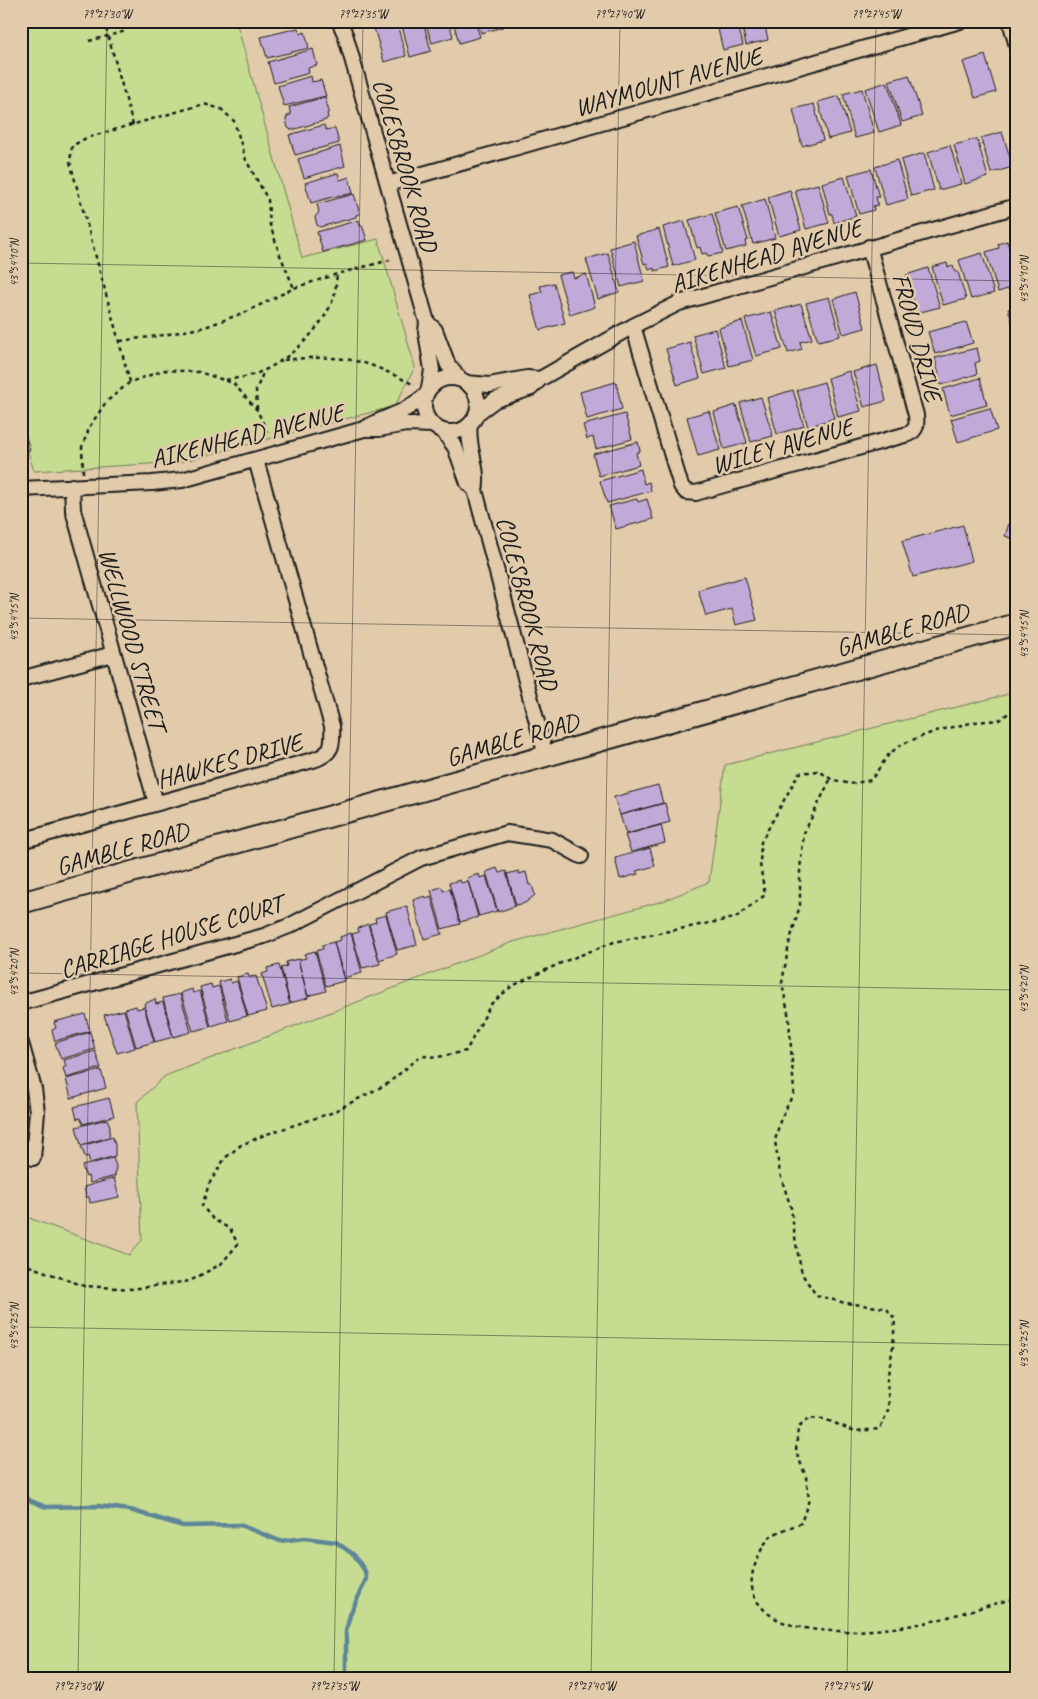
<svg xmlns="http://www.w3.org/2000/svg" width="1038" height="1699" font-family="Caveat,sans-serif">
  <rect width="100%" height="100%" fill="#e1cbab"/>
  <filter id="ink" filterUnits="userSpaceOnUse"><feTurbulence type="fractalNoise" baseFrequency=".02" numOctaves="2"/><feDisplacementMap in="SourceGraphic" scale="10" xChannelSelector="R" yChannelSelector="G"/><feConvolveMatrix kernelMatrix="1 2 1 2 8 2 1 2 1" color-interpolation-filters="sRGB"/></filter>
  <g filter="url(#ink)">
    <path fill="#c5dc91" stroke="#707c56" d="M21,21h215l66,237 76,-19 37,128 -20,39 -214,56 -147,9 -13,-41z
      M1017,692v986h-996v-463l108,40 13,-15 -5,-138 28,-26 348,-134 150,-41 46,-19 16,-117z"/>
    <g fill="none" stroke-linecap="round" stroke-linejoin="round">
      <path stroke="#5e8698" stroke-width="4.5" d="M21,1494l10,7 15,6 52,-1 32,4 53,16 57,-1 40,16 25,-3 31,4 18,13 11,16 1,8 -16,36 -4,16v47"/>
    </g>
    <path fill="#c2aad8" stroke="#1c1c1c" d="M372,21h24l10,35 -22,6z
      M401,21h22l8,30 -21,6z
      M425,21h24l4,16 -21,6z
      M453,21h22l5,16 -21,6z
      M478,21h24l1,6 -22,6z
      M506,21h16l-15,4z
      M716,21h21l6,24 -20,5z
      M741,21h23l4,19 -22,5z
      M298,28l2,6 5,-2 4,16 -42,10 -6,-21z
      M313,49l4,16 -9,3 1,5 -35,10 -6,-21z
      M985,55l11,37 -21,6 -12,-36z
      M909,75l13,41 -20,6 -13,-41z
      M311,76l1,6 9,-2 5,16 -42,10 -6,-20z
      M887,82l14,43 -22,7 -14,-43z
      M862,89l12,44 -19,5 -12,-44z
      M839,96l11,37 -22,6 -10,-37z
      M325,97l4,15 -2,1 1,5 -2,1v1l-34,10 -4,-2 -2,-9 2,-4h3l-2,-8z
      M814,104l9,36 -21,6 -9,-37z
      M324,125l2,5 9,-2 4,15 -44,12 -6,-20z
      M1002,132l11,35 -22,6 -10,-35z
      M977,139l11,38 -23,7 -11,-39z
      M950,145l11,39 -22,6 -11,-38z
      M340,146l5,20 -41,12 -6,-19z
      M924,153l10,37 -23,6 -10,-36z
      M897,160l11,39 -22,6 -11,-38z
      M871,169l8,28h-3l2,8 -5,1 1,4 -15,4 -11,-39z
      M338,173l2,7 9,-3 4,16 -12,3 -1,-1 -29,8 -6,-20z
      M844,177l12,39 -22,7 -2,-9h-2l-8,-31z
      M818,184l11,39 -23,6 -11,-39z
      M790,190l11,40 -22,6 -11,-39z
      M354,194l6,20 -4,1v2l-36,10 -3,-2 -2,-8 4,-5 -2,-8z
      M765,199l10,39 -22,6 -11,-38z
      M738,207l10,33 -3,1 1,5 -20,5 -11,-38z
      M712,214l11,39 -15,3 -2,-3 -4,1 -2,-7 -3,1 -8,-28z
      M359,220l1,6 2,-1 5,15 -44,12 -6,-20z
      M684,221l11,39 -22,6 -10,-39z
      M659,229l10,38 -14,4 -1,-3 -5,2 -2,-7 -3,1 -8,-28z
      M634,241l10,40 -23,6 -11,-39z
      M1007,241l10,34v11l-19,6 -12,-40 13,-4 -1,-4z
      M608,253l11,39 -21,7 -12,-40z
      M982,253l12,40 -23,6 -12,-39z
      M947,263l1,4 5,-1 2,6h3l8,27 -23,6 -11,-38z
      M928,268l12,39 -23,6 -11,-38z
      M572,272l2,6 12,-4 9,33 -25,8 -12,-40z
      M554,283l11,40 -25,7 -10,-35 12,-3 -2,-6z
      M855,292l10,36 -22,6 -10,-35z
      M829,297l11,39 -22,5 -12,-38z
      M801,304l11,35 -12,3 2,7 -14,4 -13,-42z
      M1017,306v25h-2l-7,-22z
      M771,312l11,37 -26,7 -11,-37z
      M742,321l11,39 -24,6 -10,-38z
      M966,322l7,21 -38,11 -7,-22z
      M715,329l11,39 -22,6 -11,-39z
      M690,342l10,36 -23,7 -11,-36z
      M977,348l3,13 -5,2 2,11 -36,11 -6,-27z
      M877,365l9,36 -22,6 -11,-35z
      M849,371l12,40 -23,6 -10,-39z
      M980,378l7,27 -37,10 -7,-26z
      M616,382l6,27 -35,10 -7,-27z
      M824,382l10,36 -26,9 -11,-37z
      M793,390l11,36 -27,8 -10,-36z
      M761,397l12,39 -22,6 -11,-39z
      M736,405l11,38 -23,6 -10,-37z
      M990,408l7,22 -39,12 -7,-23z
      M709,411l11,39 -22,6 -11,-39z
      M625,414l7,25 -36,10 -3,-12 -6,2 -4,-14z
      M21,421l9,29 -9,3z
      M638,442l2,9 -4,2 3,12 -40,11 -6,-22z
      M641,469l3,15 5,-2 2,9 -44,12 -7,-22z
      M637,499l1,3 9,-3 6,20 -37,10 -7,-23z
      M1017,499v41l-12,-4z
      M963,525l9,36 -59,16 -11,-36z
      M745,577l12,43 -21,5 -4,-16 -26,7 -8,-26z
      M658,785l5,18 -43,12 -6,-18z
      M665,803l5,19 -44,12 -6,-19z
      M661,825l4,18 -34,9 -6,-17z
      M650,848l5,18 -19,5 2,3 -18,5 -5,-21z
      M497,868l2,5 7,-2 9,35 -17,6 -12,-40z
      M519,871v3l7,-2 3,13h3l3,10 -10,8 -9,2 -9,-31z
      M479,874l1,4 6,-2 11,35 -18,5 -12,-38z
      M460,880l1,3 7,-2 10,36 -18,5 -11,-39z
      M442,887l1,4 7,-2 10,35 -18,5 -11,-39z
      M425,896l1,2 5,-2 11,38 -18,5 -11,-39z
      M407,906l10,39 -20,5 -11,-38z
      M386,915l11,39 -18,6 -10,-36 7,-2 -1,-4z
      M368,924l12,40 -18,4 -10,-34 7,-2 -1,-4z
      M351,933l11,40 -18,5 -10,-36 7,-2 -1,-3z
      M334,942l10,39 -18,5 -10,-35 7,-2 -1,-4z
      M315,951l11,40 -18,5 -10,-36 8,-2 -2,-4z
      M298,959l10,39 -18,5 -9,-35 6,-2 -1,-4z
      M279,965l11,39 -18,5 -10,-35 6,-2 -1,-4z
      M248,974l1,3 7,-1 11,35 -19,5 -11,-39z
      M230,979l1,4 6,-2 10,35 -17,5 -11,-39z
      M211,984l1,4 7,-2 9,35 -17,5 -11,-39z
      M192,989l1,4 7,-2 10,36 -17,4 -12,-38z
      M180,994l11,38 -18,5 -10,-39z
      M155,999l1,5 7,-2 10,35 -18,5 -11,-38z
      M136,1006l1,3 7,-2 10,35 -18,5 -11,-38z
      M124,1010l11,38 -18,5 -13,-38z
      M85,1014l5,17 -35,10 -3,-11 4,-2 -2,-6z
      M90,1032l5,17 -34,10 -6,-16z
      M95,1051l6,17 -35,10 -3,-10 3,-2 -2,-6z
      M101,1070l5,18 -35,10 -5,-19z
      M109,1098l5,18 -31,8 -3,-6 -3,1 -3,-12z
      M107,1119l3,7 -1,11 -28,8 -5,-18z
      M113,1137l2,8v11l-25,7 -2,-7 -3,1 -4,-11z
      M113,1158l3,8 -1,10 -25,7 -2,-7 -2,1 -4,-11z
      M114,1178l5,19 -29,6 -1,-6h-3l-2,-10z"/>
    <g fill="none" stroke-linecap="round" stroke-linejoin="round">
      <defs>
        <path id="minor" d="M339,21l6,13 82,288 -1,10 6,38 -3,18
          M1010,21l7,25
          M388,184l572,-163
          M427,322l8,8 13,35 12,14
          M633,326l48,160 5,6 10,1 10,-3 202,-56c9,-4 9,-9 8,-19l-47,-168
          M424 405a27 27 0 1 1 54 0a27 27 0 1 1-54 0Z
          M466,383l23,2 38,-7 13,1
          M476,414l19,-14 36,-12 9,-9 93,-53 46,-23 338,-97
          M470,424c-4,22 10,44 5,66
          M367,429h12l27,-5 27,1
          M443,431l12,16 13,36 7,7 71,266
          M72,486l1,24 83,293
          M21,489l131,-6 30,-3 182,-51c12,-8 20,-10 34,-16 10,-4 19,-11 28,-18
          M21,679l92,-25
          M21,841l292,-81c20,-6 20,-16 19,-34l-76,-266
          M21,1003l243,-67 25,-10 132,-68 86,-25 45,7 29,16
          M21,1043l13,46 3,23 -4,46"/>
        <path id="secondary" d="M21,903l996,-279"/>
      </defs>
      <use href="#minor" stroke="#1c1c1c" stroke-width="18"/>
      <use href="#secondary" stroke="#1c1c1c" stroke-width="24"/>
      <path stroke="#1c1c1c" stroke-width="2.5" stroke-dasharray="4 4" stroke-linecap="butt" d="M104,21l29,104
        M89,41l37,-10
        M120,341l44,-6 41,-8 41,-15 48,-24 43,-14 53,-14
        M284,360c29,-3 60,-5 89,6 14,5 28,13 42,19
        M226,380c11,-2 24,-3 34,-8 30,-12 63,-44 74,-75 2,-7 2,-16 3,-23
        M130,382l-60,-220 2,-16 14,-8 118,-34 17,5 13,12 12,39 22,40 2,25 10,30 14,33
        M257,409l-1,-19 8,-19
        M83,473l-1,-26 8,-21 16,-24 24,-20 35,-12 34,2 34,11 24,27 12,26
        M830,780l-26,53 -4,36v36l-11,39 -7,39 7,35 5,74 -14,29 -5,20 5,33 11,34 5,36 6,30 14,21 29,8 41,5 9,11 -2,28 -6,33 2,28 -9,21 -25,2 -31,-12 -15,-1 -11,10 -2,23 10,26 3,23 -8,23c-9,4 -20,7 -28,12 -9,5 -17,26 -20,36 -4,18 1,31 16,43 32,26 120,17 160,8 29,-7 58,-17 88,-24
        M21,1263l63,23 48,3 58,-8 31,-17 17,-20 -8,-15 -17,-10 -11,-13 7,-22 16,-26 16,-13 26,-11 64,-21 56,-29 34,-28 17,1 28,-6 25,-47 21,-18 51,-24 51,-20 121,-24 30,-23 -5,-31 1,-22 38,-69 20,-2 12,8 19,5 21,-4 18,-26 13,-10 34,-13 39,-9 24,-2 18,-13"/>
      <use href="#minor" stroke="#e1cbab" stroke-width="14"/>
      <use href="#secondary" stroke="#e1cbab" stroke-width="20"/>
    </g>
  </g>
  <path fill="none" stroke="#1c1c1c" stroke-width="1" stroke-opacity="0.45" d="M21,263l996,18M21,618l996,17M21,973l996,17M21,1327l996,18M78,1678l29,-1657M334,1678l29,-1657M591,1678l29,-1657M847,1678l29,-1657"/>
  <g text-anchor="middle" stroke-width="5" stroke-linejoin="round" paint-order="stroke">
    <g font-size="25" fill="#1c1c1c" stroke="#e1cbab">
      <text transform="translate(668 81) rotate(-16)" y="9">WAYMOUNT AVENUE</text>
      <text transform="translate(406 165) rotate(74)" y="9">COLESBROOK ROAD</text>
      <text transform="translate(766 255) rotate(-17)" y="9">AIKENHEAD AVENUE</text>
      <text transform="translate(918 337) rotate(75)" y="9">FROUD DRIVE</text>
      <text transform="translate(247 435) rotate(-14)" y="9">AIKENHEAD AVENUE</text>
      <text transform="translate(782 445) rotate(-16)" y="9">WILEY AVENUE</text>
      <text transform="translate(528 603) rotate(75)" y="9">COLESBROOK ROAD</text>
      <text transform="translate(902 629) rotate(-16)" y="9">GAMBLE ROAD</text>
      <text transform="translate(133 639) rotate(74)" y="9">WELLWOOD STREET</text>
      <text transform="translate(512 739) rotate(-16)" y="9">GAMBLE ROAD</text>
      <text transform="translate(229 760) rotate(-15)" y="9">HAWKES DRIVE</text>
      <text transform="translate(122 848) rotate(-16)" y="9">GAMBLE ROAD</text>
      <text transform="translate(171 936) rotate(-17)" y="9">CARRIAGE HOUSE COURT</text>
    </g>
  </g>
  <rect width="1038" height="1699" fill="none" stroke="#e1cbab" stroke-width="55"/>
  <rect x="28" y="28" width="982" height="1644" fill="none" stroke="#1c1c1c" stroke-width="2"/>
  <g font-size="12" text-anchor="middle" fill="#1c1c1c">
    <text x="107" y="18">79°27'30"W</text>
    <text x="363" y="18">79°27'35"W</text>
    <text x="619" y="18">79°27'40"W</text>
    <text x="876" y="18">79°27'45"W</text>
    <text transform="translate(14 263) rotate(-90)" y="4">43°54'10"N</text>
    <text transform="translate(1024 280) rotate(-90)" y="4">43°54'10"N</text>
    <text transform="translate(14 618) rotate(-90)" y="4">43°54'15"N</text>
    <text transform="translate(1024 635) rotate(-90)" y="4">43°54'15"N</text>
    <text transform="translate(14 973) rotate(-90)" y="4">43°54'20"N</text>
    <text transform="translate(1024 990) rotate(-90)" y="4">43°54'20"N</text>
    <text transform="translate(14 1327) rotate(-90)" y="4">43°54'25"N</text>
    <text transform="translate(1024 1345) rotate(-90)" y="4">43°54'25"N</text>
    <text x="78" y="1690">79°27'30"W</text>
    <text x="334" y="1690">79°27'35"W</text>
    <text x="591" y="1690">79°27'40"W</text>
    <text x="847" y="1690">79°27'45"W</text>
  </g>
</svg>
